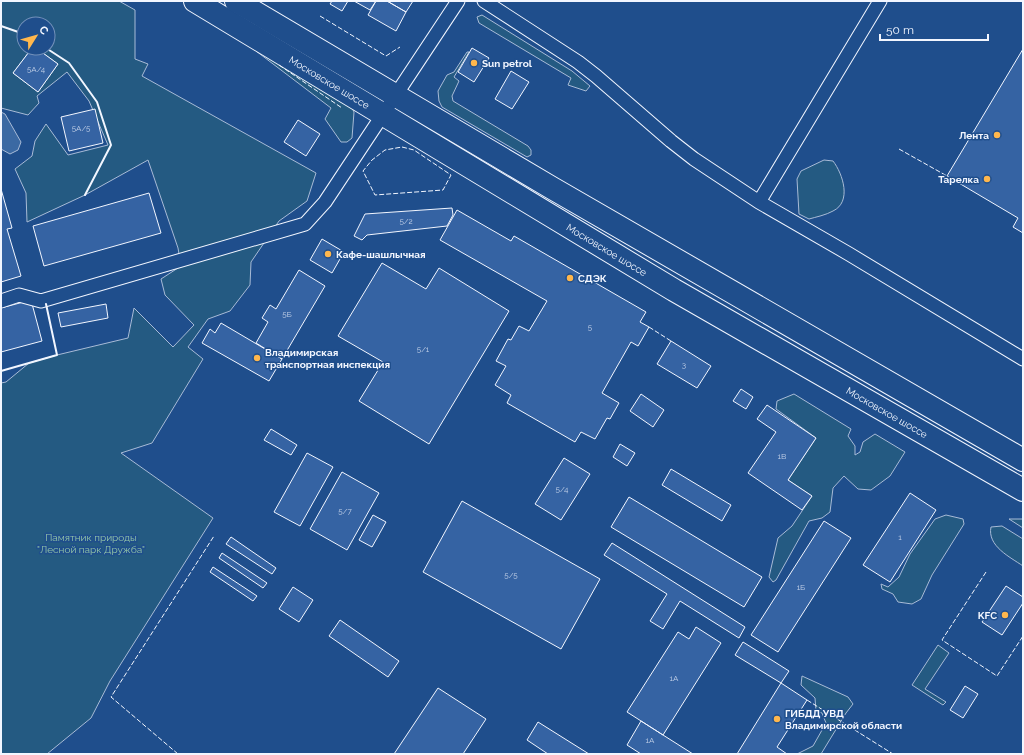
<svg xmlns="http://www.w3.org/2000/svg" width="1024" height="755" font-family="Raleway,sans-serif">
  <rect width="100%" height="100%" fill="#1f4e8c"/>
  <path fill="#245a82" stroke="#a8bbd7" fill-rule="evenodd" d="M1,1h118l16,9v49l13,5 -6,12 174,97 -9,28 -28,20 -28,41 -1,23 -20,26 -22,8 -20,28 15,12 -51,84 -31,10 92,65 -103,163 -19,37 -44,36h-46v-371l5,-1 23,-19 28,-8 71,-17 6,-30 39,39 21,-22 -29,-30 -4,-16 20,-13 -3,-18 -30,-88 -63,35 -58,27 -1,-29 -11,-24 17,-13 3,-15 11,-17 22,31 40,-10 -19,-44 -22,-29 -30,24 2,7 -11,12 -27,-7zM24,24h24v24h-12l22,16 -20,28 -25,-19 19,-25h-8z
    M482,15l90,56 18,15 -4,5 -18,-6 3,-7 -92,-55 -2,-6z
    M256,51l93,51 5,10 -2,26 -5,4h-6l-16,-23 6,-11z
    M467,52h2l-15,25 5,4 -7,15 1,5 75,45 3,4v5l-4,2 -85,-50 -3,-6 -1,-10 9,-16 7,-3z
    M824,160l9,1c10,13 19,41 0,50 -7,4 -17,6 -24,8l-10,-5 -2,-35 4,-8z
    M794,394l57,35 -3,7 7,10v9l5,-3 3,-10 12,-8 30,18 -15,24 -19,14 -13,-1 -14,-13 -11,12 -3,24 -8,6 -13,3 -33,59 -3,2 -4,-5 9,-39 14,-12 20,-30 -24,-16 28,-42 -40,-29 1,-8z
    M946,515l17,4 1,5 -32,51 -11,24 -9,5 -14,-2 -5,-8 -11,-5 -1,-5 7,3 11,-10 11,-23 25,-35z
    M1009,519h14v9z
    M1002,526l21,13v27c-13,-9 -36,-20 -32,-39z
    M938,645l11,8 -24,36 21,13 -3,3 -31,-20z
    M802,676l46,21 5,7 -7,9 -25,41h-24l16,-8 13,-23 -4,-10 -6,-2 -1,-13 -14,-13z"/>
  <path fill="#3b69a3" stroke="#a8bbd7" d="M1,112l4,2 16,28 -3,8 -8,4 -9,-5z"/>
  <path fill="#3563a3" stroke="#f2f6ff" d="M332,1h16l-6,10 -12,-7z
    M354,1h22l-6,9z
    M376,1h11l19,11 -10,19 -28,-16z
    M387,1h26l-7,11z
    M32,48h4l22,16 -20,28 -25,-19z
    M472,48l17,10 -15,24 -16,-10z
    M1023,49v184l-10,-6 5,-9 -71,-42z
    M511,71l18,11 -17,27 -17,-10z
    M95,109l8,34 -34,8 -8,-34z
    M298,120l22,14 -14,22 -22,-14z
    M1,189l11,39 -5,1 14,47 -20,6z
    M149,193l12,40 -117,33 -11,-40z
    M452,208l1,7 -6,11 -80,9 -5,5 -8,-4 11,-22z
    M457,210l54,31 3,-5 132,76 -6,10 9,5 -11,19 -7,-4 -29,51 17,10 -9,16 -3,-1 -12,21 -14,-7 -6,10 -68,-39 4,-8 -16,-10 11,-19 -10,-5 12,-22 3,1 8,-14 10,5 18,-30 -107,-61z
    M322,239l22,13 -12,21 -22,-13z
    M382,263l44,26 13,-21 70,43 -80,133 -70,-43 24,-39 -45,-26z
    M299,270l26,16 -43,73 -26,-16 12,-21 -6,-4 8,-13 6,4z
    M31,300l11,41 -41,11v-44z
    M106,304l2,14 -47,9 -3,-14z
    M221,323l61,36 -13,22 -67,-38 8,-14 5,4z
    M671,341l40,25 -14,22 -40,-24z
    M741,389l12,8 -7,12 -13,-8z
    M641,394l23,16 -11,17 -23,-16z
    M767,405l49,33 -28,42 24,16 -10,14 -54,-37 28,-41 -19,-13z
    M271,429l26,16 -6,10 -27,-15z
    M620,444l15,9 -8,13 -14,-9z
    M307,453l26,14 -33,59 -26,-14z
    M564,458l26,16 -29,46 -26,-16z
    M671,469l60,36 -9,16 -60,-36z
    M342,472l37,21 -32,57 -37,-21z
    M910,493l26,17 -46,72 -27,-17z
    M629,497l133,80 -18,30 -133,-80z
    M462,501l138,78 -39,70 -138,-77z
    M373,515l13,7 -14,25 -13,-7z
    M824,521l27,17 -73,114 -27,-17z
    M231,537l45,31 -4,6 -46,-30z
    M612,543l133,84 -6,11 -59,-37 -17,28 -13,-8 17,-27 -63,-39z
    M222,553l45,30 -4,5 -44,-30z
    M213,567l44,29 -4,5 -43,-29z
    M1006,586l17,11v6l-21,32 -20,-13z
    M293,587l20,13 -14,22 -20,-13z
    M340,620l59,41 -11,16 -59,-41z
    M696,627l25,16 -58,92 -36,-23 51,-80 11,7z
    M743,642l46,29 -8,12 -46,-28z
    M781,683l26,17 -30,47 10,7h-50z
    M965,686l13,8 -15,24 -13,-8z
    M438,688l48,31 -23,35h-69z
    M641,721l22,14 30,19h-52l-14,-9z
    M538,722l51,32h-41l-21,-14z"/>
  <g fill="none" stroke-linecap="round" stroke-linejoin="round">
    <defs>
      <path id="minor" d="M484,1l94,61 18,14 75,65 23,18 65,43 90,52 174,105
        M759,202l121,-201
        M1,301l18,-6 22,6 264,-77 20,-22 133,-201"/>
      <g id="trunk">
        <path id="s1" d="M195,1l479,289 349,200"/>
        <path d="M236,1l316,187 471,272"/>
      </g>
    </defs>
    <use href="#minor" stroke="#f2f6ff" stroke-width="15"/>
    <use href="#trunk" stroke="#f2f6ff" stroke-width="24"/>
    <use href="#minor" stroke="#1f4e8c" stroke-width="13"/>
    <use href="#trunk" stroke="#1f4e8c" stroke-width="22"/>
    <path stroke="#f2f6ff" stroke-width="1" stroke-dasharray="5 2" stroke-linecap="butt" d="M320,16l66,40 14,-9
      M279,65l63,43
      M402,147l12,3 37,25 -8,15 -68,5 -12,-24 9,-11 13,-10z
      M899,149l48,27
      M649,327l22,14
      M986,572l-44,68 55,36 26,-40
      M807,700l86,54
      M178,754l-67,-57 103,-161"/>
    <path stroke="#f2f6ff" stroke-width="2" d="M1,26l23,8
      M46,48l23,15 28,39 14,43 -26,50
      M1,371l56,-16 -11,-51"/>
  </g>
  <g fill="#ffb74d" stroke="#1f4e8c" stroke-width="1.5">
    <circle cx="474" cy="63" r="4"/>
    <circle cx="997" cy="135" r="4"/>
    <circle cx="987" cy="179" r="4"/>
    <circle cx="328" cy="254" r="4"/>
    <circle cx="570" cy="278" r="4"/>
    <circle cx="257" cy="358" r="4"/>
    <circle cx="1005" cy="615" r="4"/>
    <circle cx="777" cy="719" r="4"/>
  </g>
  <g text-anchor="middle" stroke-width="3" stroke-linejoin="round" paint-order="stroke">
    <g font-size="8" fill="#c3d1e8">
      <text x="36" y="72">5А/4</text>
      <text x="81" y="131">5А/5</text>
      <text x="406" y="224">5/2</text>
      <text x="287" y="317">5Б</text>
      <text x="590" y="330">5</text>
      <text x="423" y="352">5/1</text>
      <text x="684" y="368">3</text>
      <text x="782" y="459">1В</text>
      <text x="562" y="492">5/4</text>
      <text x="345" y="514">5/7</text>
      <text x="900" y="540">1</text>
      <text x="511" y="578">5/5</text>
      <text x="801" y="590">1Б</text>
      <text x="674" y="681">1А</text>
      <text x="650" y="743">1А</text>
    </g>
    <g font-size="10" font-weight="bold" fill="#f2f6ff" stroke="#1f4e8c" text-anchor="start">
      <text x="482" y="67">Sun petrol</text>
      <text x="989" y="139" text-anchor="end">Лента</text>
      <text x="979" y="183" text-anchor="end">Тарелка</text>
      <text x="336" y="258">Кафе-шашлычная</text>
      <text x="578" y="282">СДЭК</text>
      <text x="265" y="356">Владимирская<tspan x="265" dy="12">транспортная инспекция</tspan></text>
      <text x="997" y="619" text-anchor="end">KFC</text>
      <text x="785" y="717">ГИБДД УВД<tspan x="785" dy="12">Владимирской области</tspan></text>
    </g>
    <g font-size="10" fill="#f2f6ff" stroke="#1f4e8c">
      <text dy="4" stroke="none"><textPath href="#s1" startOffset="157">Московское шоссе</textPath></text>
      <text dy="4" stroke="none"><textPath href="#s1" startOffset="481">Московское шоссе</textPath></text>
      <text dy="4" stroke="none"><textPath href="#s1" startOffset="805">Московское шоссе</textPath></text>
    </g>
    <g font-size="10" fill="#97c8a6" stroke="#1f4e8c">
      <text x="91" y="541">Памятник природы<tspan x="91" dy="12">"Лесной парк Дружба"</tspan></text>
    </g>
  </g>
  <rect width="1024" height="755" fill="none" stroke="#f2f6ff" stroke-width="4"/>
  <g transform="translate(36 36) rotate(53)"><circle r="19" fill="#1f4e8c" stroke="#7391ba"/>
  <path d="M0-3L7 15L0 10L-7 15Z" fill="#ffb74d"/>
  <text y="-6" font-size="11" font-weight="bold" text-anchor="middle" fill="#f2f6ff">С</text>
  </g>
  <path d="M880 34v6h108v-6" fill="none" stroke="#f2f6ff" stroke-width="2"/>
  <text x="886" y="34" font-size="12" fill="#f2f6ff" stroke="#1f4e8c" stroke-width="3" paint-order="stroke">50 m</text>
</svg>
